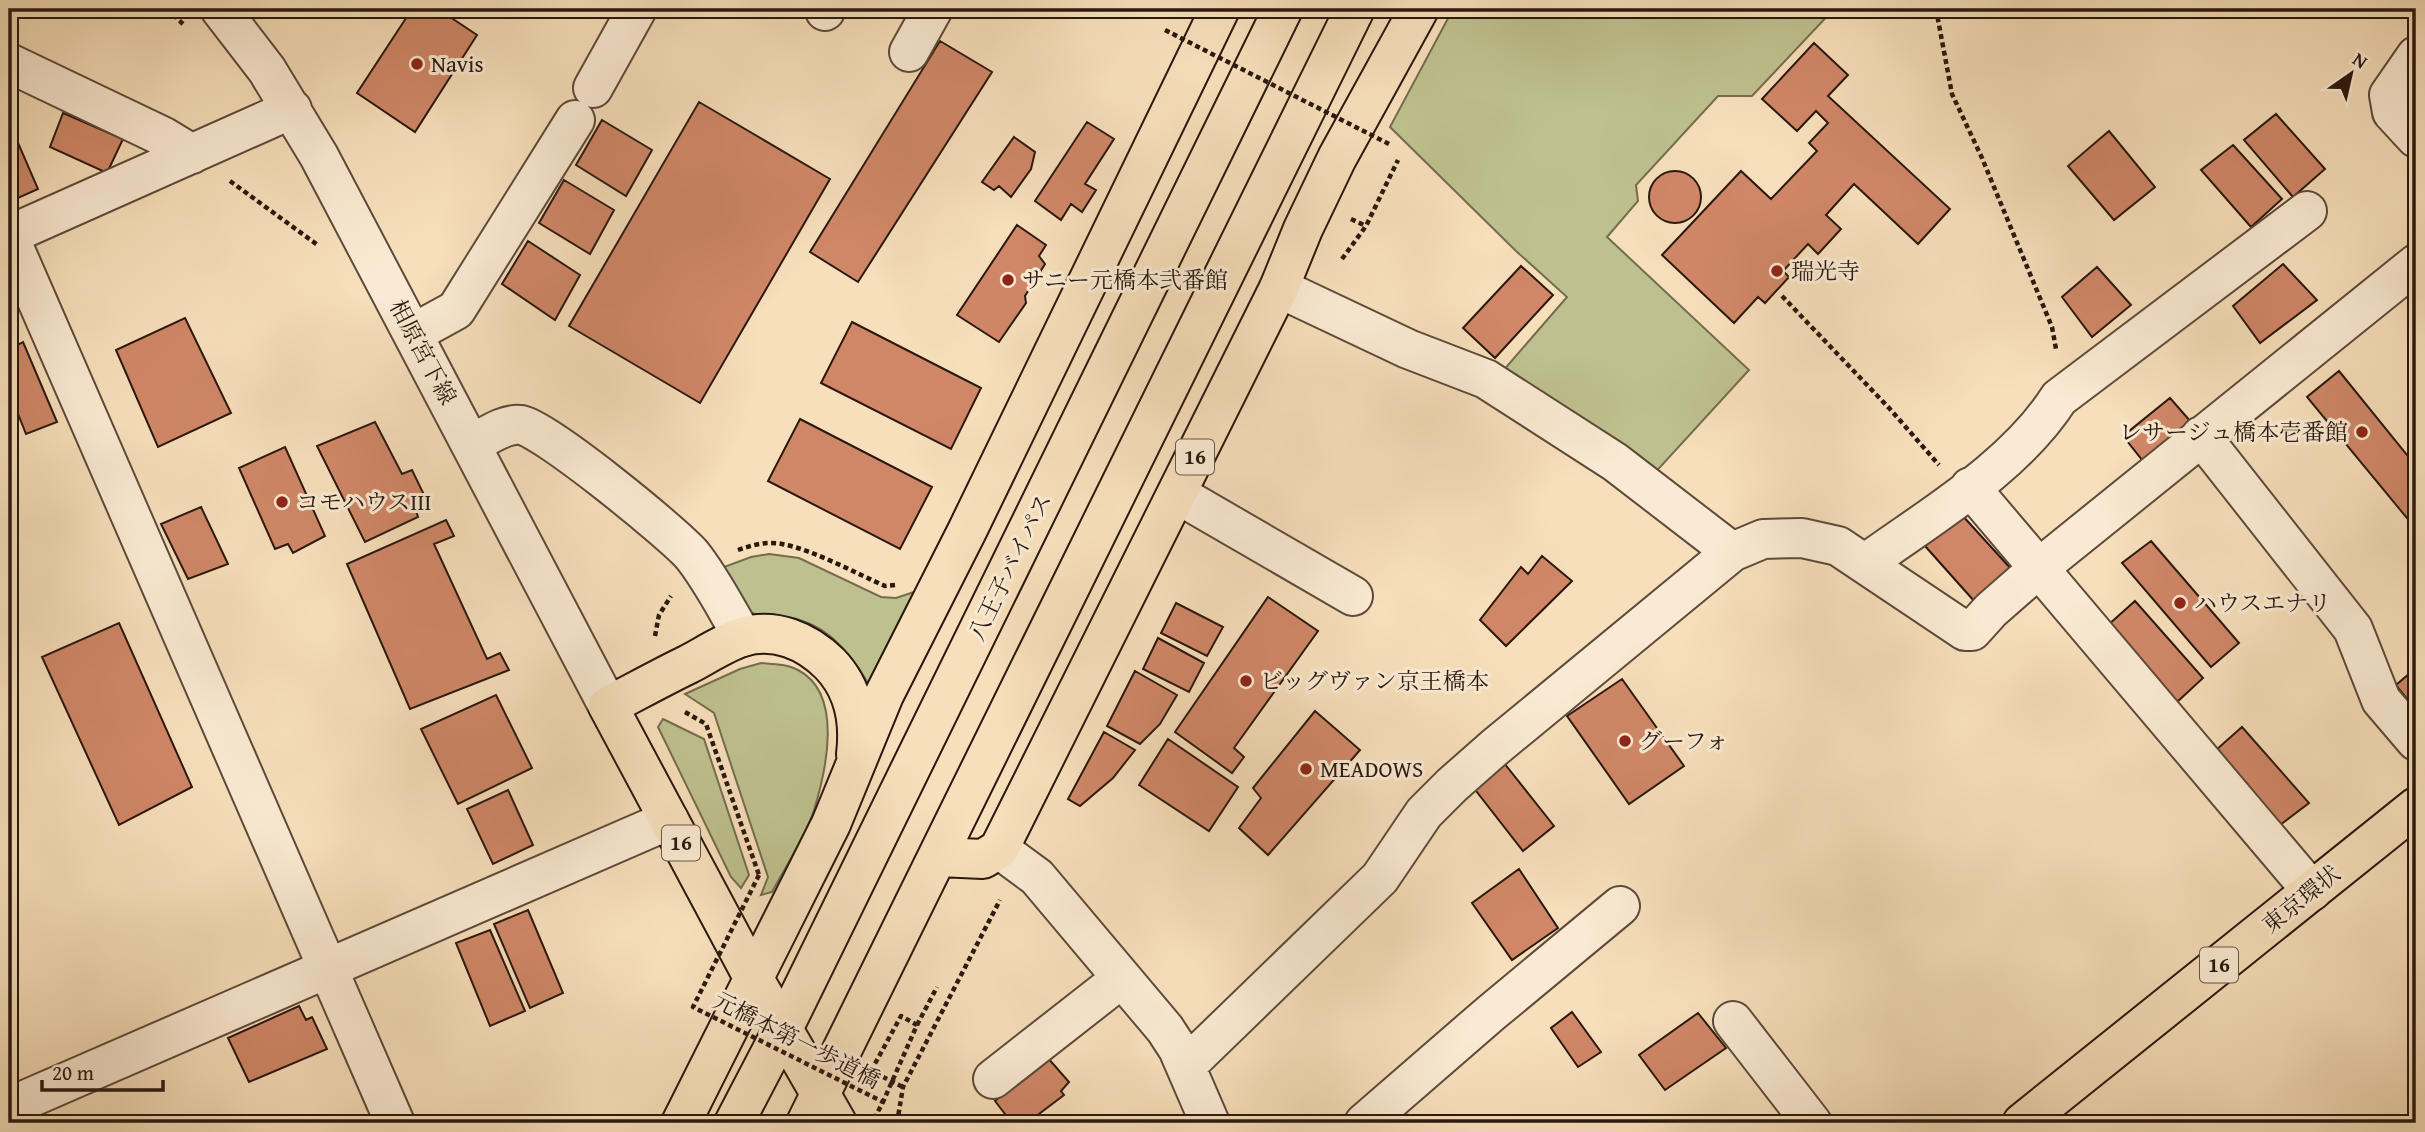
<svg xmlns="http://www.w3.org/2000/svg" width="2425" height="1132" font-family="'Gentium Book Plus','Noto Serif JP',serif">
  <rect width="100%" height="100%" fill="#f7dfbb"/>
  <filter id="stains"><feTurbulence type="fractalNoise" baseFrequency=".00286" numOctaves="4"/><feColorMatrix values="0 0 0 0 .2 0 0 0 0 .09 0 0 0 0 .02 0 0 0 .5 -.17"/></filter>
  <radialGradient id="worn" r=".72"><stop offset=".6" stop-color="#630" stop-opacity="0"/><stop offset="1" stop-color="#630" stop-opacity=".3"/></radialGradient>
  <path fill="#bec18f" stroke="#746c4f" stroke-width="2" d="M1453,9h381l-82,87h-34l-82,89 2,16 -31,36 142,133 -97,106 -150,-104 65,-75 -51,-46 -126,-124z
    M769,554l30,4 82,39 15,1 18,-6 -46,91c-20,-34 -45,-63 -88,-67 -11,-2 -22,3 -32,-6 -8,-8 -18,-32 -24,-43l27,-10z
    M761,663c12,1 26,1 37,7 46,24 28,101 16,140 -7,24 -30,59 -42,82l-11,3 7,-18 -54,-164 -29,-19 55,-25z
    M663,719l41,20 45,136 -8,13 -10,-11 -73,-150z"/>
  <path fill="#d08768" stroke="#2a180f" stroke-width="2" d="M412,9h26l39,26 -62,97 -58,-39z
    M940,41l52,31 -134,210 -48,-30z
    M1814,43l34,32 -20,21 122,113 -32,35 -64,-60 -28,31 15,14 -23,25 -10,-10 -25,27 6,6 -24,26 -7,-6 -24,26 -72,-68 79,-84 30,28 46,-48 -8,-8 19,-20 -12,-12 -19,20 -35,-32z
    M699,102l131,77 -130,224 -131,-77z
    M63,113l60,26 -16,34 -57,-26z
    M2276,114l49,55 -32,28 -49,-57z
    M602,120l50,30 -26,46 -50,-31z
    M9,122l29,67 -29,13z
    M1087,122l27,17 -29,45 11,6 -14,22 -11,-8 -10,16 -26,-19z
    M2109,131l46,56 -41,33 -46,-54z
    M1014,137l21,15 -4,17 -20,28 -12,-11 -5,4 -12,-8z
    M2233,145l49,54 -31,28 -50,-57z
    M1649 197a26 26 0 1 1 52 0a26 26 0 1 1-52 0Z
    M564,180l50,30 -24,44 -51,-31z
    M1017,225l29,20 -7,11 6,8 -20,32 1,7 -27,39 -42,-27z
    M528,241l52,34 -25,45 -53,-36z
    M2283,264l34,36 -57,43 -27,-37z
    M1521,266l32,29 -58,63 -32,-30z
    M2097,267l34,38 -39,32 -30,-40z
    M9,308l7,17 -7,4z
    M185,318l46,95 -73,34 -42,-97z
    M852,322l129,66 -30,61 -130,-66z
    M23,342l34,80 -31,12 -17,-43v-42z
    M2339,371l77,95v63l-109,-132z
    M2170,398l21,24 -48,39 -20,-25z
    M800,419l132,68 -32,62 -132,-68z
    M375,422l27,52 10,-4 14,29 -12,5 4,13 -53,25 -48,-96z
    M285,447l40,89 -32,17 -5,-9 -13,5 -36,-81z
    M201,507l27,57 -40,15 -27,-55z
    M1961,514l52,57 -38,31 -50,-56z
    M446,520l8,16 -20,8 53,115 13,-6 9,17 -99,39 -63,-145z
    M2151,541l88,102 -28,24 -89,-104z
    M1542,556l30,25 -66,65 -26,-26 41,-53 7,7z
    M1268,597l50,34 -84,117 10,9 -12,16 -57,-41z
    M2135,601l68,77 -27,25 -68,-78z
    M1176,603l47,24 -16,29 -46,-23z
    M119,623l73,164 -73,38 -77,-168z
    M1158,638l46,25 -15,29 -46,-23z
    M2416,668v42l-20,-25z
    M1135,671l42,24 -17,29 -20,20 -33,-18z
    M1622,679l62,87 -55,38 -62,-88z
    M496,695l36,73 -74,36 -37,-75z
    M1315,711l45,39 -92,105 -29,-27 22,-30 -8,-10z
    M2242,727l67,76 -29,22 -64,-75z
    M1104,732l31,18 -22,28 -33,28 -12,-7z
    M1168,739l70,48 -29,44 -70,-46z
    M1504,763l50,63 -31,25 -50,-64z
    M508,790l25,55 -40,19 -26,-55z
    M1519,869l39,59 -46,32 -40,-57z
    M528,910l35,83 -33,15 -36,-84z
    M490,930l35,81 -35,15 -34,-83z
    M299,1006l7,14 6,-3 15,32 -78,33 -21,-44z
    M1572,1012l29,40 -23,15 -27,-39z
    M1698,1013l28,35 -61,42 -26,-35z
    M1047,1057l22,25 -8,9 3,4 -37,28h-15l-17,-22z"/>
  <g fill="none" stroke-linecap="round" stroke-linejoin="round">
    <defs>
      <path id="minor" d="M220,9l47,61 52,86 289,550
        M825,11l1,-2
        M909,52l24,-43
        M2416,56l-27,39 3,17 24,26
        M9,63l155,74 28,17
        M593,88l44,-79
        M9,235l283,-126
        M9,236l386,887
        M1279,288l129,61 78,30 129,83 117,90
        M414,333l42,-23 119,-190
        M2201,436l152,193 28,71 35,41
        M472,444c14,-7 32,-21 49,-19 22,2 153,109 171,130 20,25 34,54 51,82
        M1970,487l342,404
        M1177,494l176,102
        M1866,563c65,-47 149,-96 193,-165l248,-187
        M999,849l38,28 128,152 13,20 32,74
        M1733,1021l79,102
        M1186,1066l194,-188 44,-65 28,-28 42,-37 238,-196 31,-13 39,-1 36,8 127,85h7l19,-21 48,-42 377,-304
        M993,1079l129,-101
        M9,1107l660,-287
        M1364,1123l127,-110 129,-107"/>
      <path id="major" d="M821,1095l16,28"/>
      <path id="highway" d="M939,857l44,2 16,-10 280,-561 24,-59 34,-71 82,-149
        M821,1095l-67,-116 -146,-273c27,-14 54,-29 81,-42 17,-9 35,-21 53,-27 33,-10 65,4 88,27 23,24 30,57 26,90
        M681,1123l150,-299 53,-129 83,-164 253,-522
        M734,1123l49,-94 500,-1020
        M806,1123l549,-1114
        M2022,1123l394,-316"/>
    </defs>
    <use href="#minor" stroke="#5d4a3a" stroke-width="42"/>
    <use href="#major" stroke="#2a180f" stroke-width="42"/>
    <use href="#highway" stroke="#2a180f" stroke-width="42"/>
    <path stroke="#2a180f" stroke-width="4.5" stroke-dasharray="5 3.5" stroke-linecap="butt" d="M167,9l16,15
      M1936,9l16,85 30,64 70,169 4,22
      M230,181l89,65
      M1351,219l15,7
      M1342,259l24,-33 32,-66
      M1782,296l108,113 49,56
      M738,550c14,-5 29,-9 44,-6 32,6 73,29 103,42l10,-1
      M655,636l4,-21 12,-19
      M685,712l21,12 53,151
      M917,1025l20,-38
      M875,1073l28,14
      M897,1123l6,-36 97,-187"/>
    <use href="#minor" stroke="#faead3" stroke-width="38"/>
    <use href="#major" stroke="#f7dfbb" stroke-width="38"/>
    <use href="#highway" stroke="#f7dfbb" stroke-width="38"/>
    <path stroke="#2a180f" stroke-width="4.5" stroke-dasharray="5 3.5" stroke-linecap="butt" d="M1165,30l224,114
      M759,875l-66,132 190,95 -11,21
      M871,1071l30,-55 16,9 -34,77"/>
  </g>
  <g fill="#8f2418" stroke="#faead3" stroke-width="2.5">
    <circle cx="417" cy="64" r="7"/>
    <circle cx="1777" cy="271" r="7"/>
    <circle cx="1008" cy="280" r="7"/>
    <circle cx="2362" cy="432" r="7"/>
    <circle cx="282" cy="502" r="7"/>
    <circle cx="2180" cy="603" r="7"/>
    <circle cx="1246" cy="681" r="7"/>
    <circle cx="1625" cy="741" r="7"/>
    <circle cx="1306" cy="769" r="7"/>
  </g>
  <g text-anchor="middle" stroke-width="6" stroke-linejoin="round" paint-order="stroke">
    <g fill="#faead3" stroke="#68574a" stroke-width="2">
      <rect x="1176" y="439.5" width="38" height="35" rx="5"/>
      <rect x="662" y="825.5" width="38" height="35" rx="5"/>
      <rect x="2200" y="947.5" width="38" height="35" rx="5"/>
    </g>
    <g font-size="21" font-weight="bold" fill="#2a180f">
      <text x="1195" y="464">16</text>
      <text x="681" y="850">16</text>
      <text x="2219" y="972">16</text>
    </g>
    <g font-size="23" fill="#2a180f" stroke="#faead3" text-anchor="start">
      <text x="431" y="72">Navis</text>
      <text x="1791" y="279">瑞光寺</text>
      <text x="1022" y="288">サニー元橋本弐番館</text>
      <text x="2348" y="440" text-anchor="end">レサージュ橋本壱番館</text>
      <text x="296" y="510">コモハウスⅢ</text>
      <text x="2194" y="611">ハウスエナリ</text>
      <text x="1260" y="689">ビッグヴァン京王橋本</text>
      <text x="1639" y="749">グーフォ</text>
      <text x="1320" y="777">MEADOWS</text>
    </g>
    <g font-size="23" fill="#2a180f" stroke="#faead3">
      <text transform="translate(423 352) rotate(62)" y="8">相原宮下線</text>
      <text transform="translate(1010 567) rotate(-64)" y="8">八王子バイパス</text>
      <text transform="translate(2301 899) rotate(-39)" y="8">東京環状</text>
      <text transform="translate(797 1040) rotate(27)" y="8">元橋本第一歩道橋</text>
    </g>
  </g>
  <rect width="2425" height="1132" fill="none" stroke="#f7dfbb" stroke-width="35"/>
  <rect x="10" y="10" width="2404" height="1111" fill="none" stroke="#2a180f" stroke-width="3.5"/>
  <rect x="18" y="18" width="2390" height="1097" fill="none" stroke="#2a180f" stroke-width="2"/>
  <g transform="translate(2351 74) rotate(34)" stroke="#faead3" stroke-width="5" paint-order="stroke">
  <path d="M0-5L12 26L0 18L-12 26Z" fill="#2a180f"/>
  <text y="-10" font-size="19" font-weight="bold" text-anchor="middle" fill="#2a180f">N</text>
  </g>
  <path d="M42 1080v10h121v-10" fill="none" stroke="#2a180f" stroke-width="3.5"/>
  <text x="52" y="1080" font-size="21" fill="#2a180f" stroke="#faead3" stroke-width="5" paint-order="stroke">20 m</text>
  <rect width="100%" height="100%" filter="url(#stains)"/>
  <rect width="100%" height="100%" fill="url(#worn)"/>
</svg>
